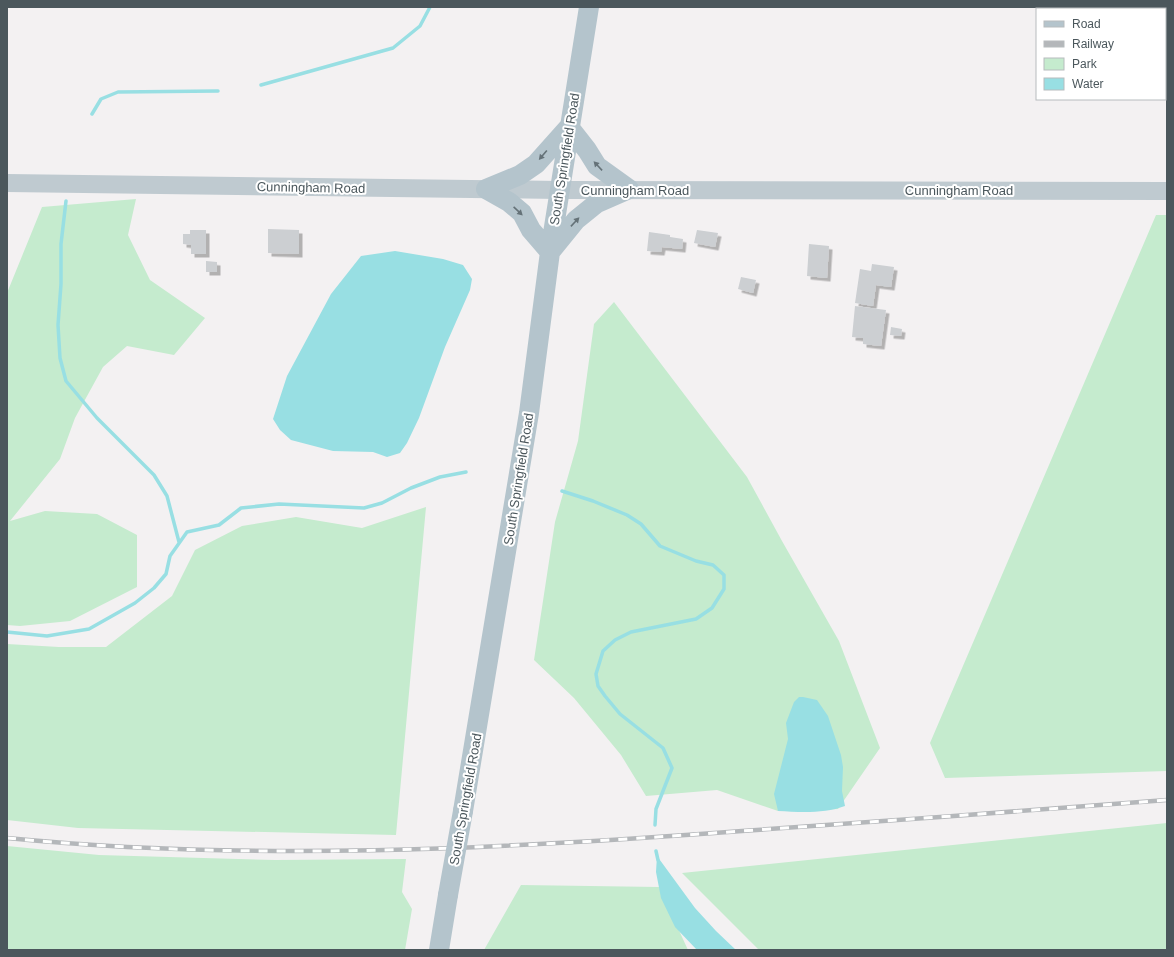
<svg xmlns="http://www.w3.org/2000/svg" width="1174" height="957" font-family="Arial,sans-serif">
  <defs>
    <filter id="shadow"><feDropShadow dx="3.5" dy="3.5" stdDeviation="0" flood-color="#0004"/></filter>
  </defs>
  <rect width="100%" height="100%" fill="#f3f1f2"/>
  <path fill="#c5ebce" d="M136,199l-8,36 22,45 55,38 -31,37 -47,-9 -24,21 -28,51 -15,41 -50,62 35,-10 52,3 40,21v52l-67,34 -50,5 -13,-1v-332l35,-86z
    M1156,215h11v556l-222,7 -15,-35z
    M614,302l133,175 35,64 57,100 41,107 -42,61 -60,2 -61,-21 -71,6 -25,-41 -47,-57 -40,-38 21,-138 23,-81 16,-117z
    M426,507l-30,328 -318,-7 -71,-8v-176l52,3h47l66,-51 23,-46 47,-24 54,-9 66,11z
    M1167,823v127h-408l-77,-77z
    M7,846l92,9 176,5 131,-1 -4,33 10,17 -7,41h-398z
    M521,885l138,2 29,63h-204z"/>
  <path fill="#98dfe3" d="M395,251l48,8 20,6 9,14 -2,11 -25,57 -26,71 -12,25 -7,10 -13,4 -14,-5 -40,-1 -42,-11 -11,-10 -7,-11 14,-43 44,-82 30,-38z
    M799,697h4l14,3 11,16 13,39 2,12 -1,24 3,15c-21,8 -46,6 -67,5l-4,-17 14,-55 -2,-16 8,-21z
    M657,856l38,52 21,23 20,19h-39l-22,-23 -14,-29 -5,-26z"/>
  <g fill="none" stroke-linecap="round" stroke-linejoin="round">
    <path stroke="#98dfe3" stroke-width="3.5" d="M261,85l132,-37 27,-22 10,-19
      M92,114l9,-15 17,-7 100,-1
      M66,201l-5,43v40l-3,41 2,33 6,23 31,37 57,57 13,21 12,46
      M562,491l31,10 34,14 14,9 19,22 36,15 17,4 11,10v14l-12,19 -16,11 -65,13 -16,8 -12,11 -7,23 2,12 7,10 15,18 43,34 9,20 -16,41 -1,16
      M7,632l40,4 42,-7 46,-26 19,-15 12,-14 4,-18 17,-24 32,-7 22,-17 38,-4 85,4 18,-5 29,-15 29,-11 26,-5
      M656,851l2,9"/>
  </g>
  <path fill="#cccfd2" filter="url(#shadow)" d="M268,229l31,1v24l-31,-1z
    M190,230h16v24h-15v-9l-8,-1v-10h7z
    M697,230l21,3 -3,14 -21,-4z
    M649,232l21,3v2l13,2 -1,10 -20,-2 -1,5 -14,-1z
    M809,244l20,2 -2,32 -20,-2z
    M206,261l11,1v10h-11z
    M872,264l22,3 -3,20 -15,-2 -3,21 -18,-3 5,-34 11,2z
    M741,277l15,3 -3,13 -15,-4z
    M855,306l31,4 -5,36 -18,-2v-6l-11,-1z
    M891,327l11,2 -1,7 -11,-1z"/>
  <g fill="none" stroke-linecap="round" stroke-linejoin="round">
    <path stroke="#bfcad0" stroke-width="18" d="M7,183l552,7 608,1"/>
    <path stroke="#b4c4cc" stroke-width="20" d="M569,127l18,23 10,16 32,23
      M486,189l23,13 13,11 9,17 19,22 26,-32 21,-17 32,-14
      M486,189l34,-14 16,-11 33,-37
      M463,811l66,-398 21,-161 39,-245
      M439,950l9,-55"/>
    <defs>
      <path id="rail" d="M7,838c245,24 490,11 735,-7 142,-10 283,-20 425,-31"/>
    </defs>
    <use href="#rail" stroke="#b4b7ba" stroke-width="4.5"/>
    <use href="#rail" stroke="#fff" stroke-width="3" stroke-dasharray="9" stroke-linecap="butt"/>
    <path stroke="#b4c4cc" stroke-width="20" d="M448,895l15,-84"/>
  </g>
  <defs><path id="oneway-solid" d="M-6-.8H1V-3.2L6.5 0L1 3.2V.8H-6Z"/></defs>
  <g fill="#657278">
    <use href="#oneway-solid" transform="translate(543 155) rotate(130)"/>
    <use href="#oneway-solid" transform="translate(598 166) rotate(-133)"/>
    <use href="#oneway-solid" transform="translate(518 211) rotate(43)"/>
    <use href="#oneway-solid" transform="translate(575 222) rotate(-47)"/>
  </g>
  <g text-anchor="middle" stroke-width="4" stroke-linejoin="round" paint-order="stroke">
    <g font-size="13" fill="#4b575c" stroke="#fff">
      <text transform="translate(564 159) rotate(-81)" y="5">South Springfield Road</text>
      <text transform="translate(311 187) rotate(1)" y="5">Cunningham Road</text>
      <text x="635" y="195">Cunningham Road</text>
      <text x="959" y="195">Cunningham Road</text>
      <text transform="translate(518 479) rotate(-81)" y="5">South Springfield Road</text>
      <text transform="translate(465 799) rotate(-80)" y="5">South Springfield Road</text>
    </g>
  </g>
  <rect width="1174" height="957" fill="none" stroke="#4b575c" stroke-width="16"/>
  <rect x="1036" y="8" width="130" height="92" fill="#ffffff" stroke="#b7bcbe"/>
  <rect x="1044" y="21" width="20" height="6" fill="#b4c4cc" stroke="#b7bcbe"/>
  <text x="1072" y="28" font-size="12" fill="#4b575c">Road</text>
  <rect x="1044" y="41" width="20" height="6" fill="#b4b7ba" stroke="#b7bcbe"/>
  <text x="1072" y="48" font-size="12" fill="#4b575c">Railway</text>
  <rect x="1044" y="58" width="20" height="12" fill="#c5ebce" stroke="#b7bcbe"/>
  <text x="1072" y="68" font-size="12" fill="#4b575c">Park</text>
  <rect x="1044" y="78" width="20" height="12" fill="#98dfe3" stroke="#b7bcbe"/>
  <text x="1072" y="88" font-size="12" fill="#4b575c">Water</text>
</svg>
